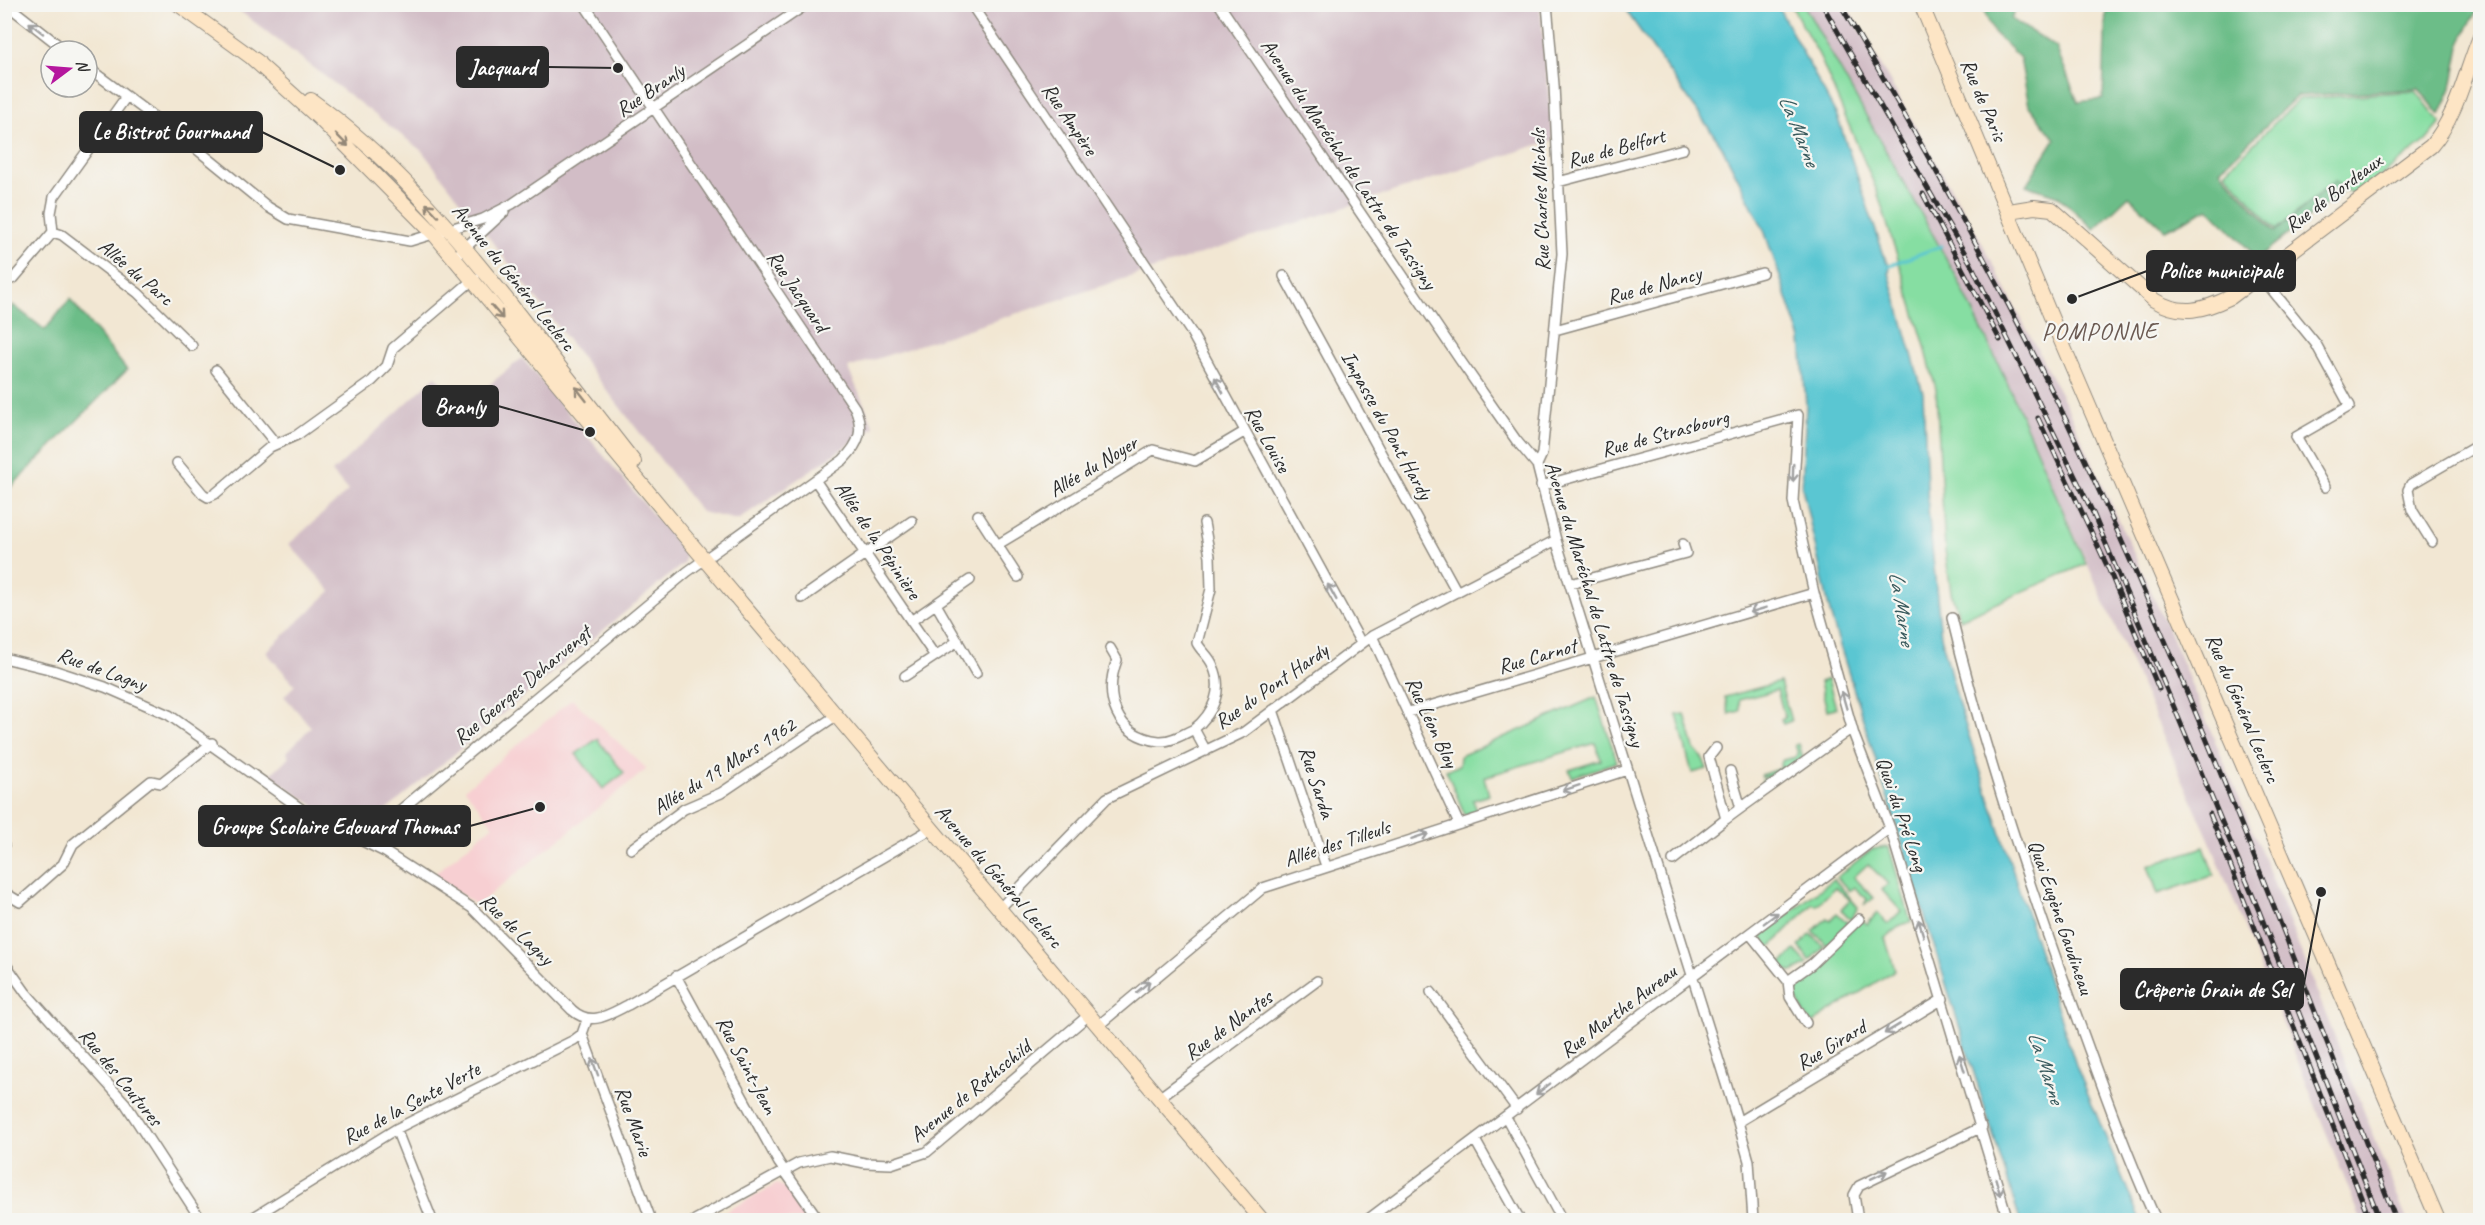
<svg xmlns="http://www.w3.org/2000/svg" width="2485" height="1225" font-family="Caveat,sans-serif">
  <rect width="100%" height="100%" fill="#f6f6f2"/>
  <filter id="ink" filterUnits="userSpaceOnUse"><feTurbulence type="fractalNoise" baseFrequency=".0167" numOctaves="2"/><feDisplacementMap in="SourceGraphic" scale="12" xChannelSelector="R" yChannelSelector="G"/><feConvolveMatrix kernelMatrix="1 2 1 2 8 2 1 2 1" color-interpolation-filters="sRGB"/></filter>
  <filter id="wash" filterUnits="userSpaceOnUse"><feTurbulence type="fractalNoise" baseFrequency=".008" numOctaves="4" result="noise"/><feDisplacementMap in="SourceGraphic" scale="24" xChannelSelector="R" yChannelSelector="G"/><feGaussianBlur stdDeviation="1.35" result="paint"/><feColorMatrix in="noise" values="0 0 0 0 0 0 0 0 0 0 0 0 0 0 0 0 0 1.4 0 .05"/><feComposite in="paint" operator="in"/></filter>
  <g filter="url(#wash)">
    <rect width="100%" height="100%" fill="#f2e7d3"/>
    <path fill="#f7cfd2" d="M572,699l75,70 -170,136 -45,-29 61,-51 -28,-36z
      M777,1184l9,4 22,32h-98z"/>
    <path fill="#d2bdc6" d="M232,5h1308l13,135 -705,228 26,59 -136,93 -37,-8 -279,-361z
      M1804,5h42l135,236 87,168 97,213 93,221 149,377h-46l-149,-374 -206,-466 -51,-106z
      M522,358l163,195 -1,10 -314,261 -16,2 -34,-16 -50,-35 19,-18 -2,-5 24,-25 -27,-31 11,-11 -29,-33 65,-61 -42,-47 59,-53 -16,-19 104,-96 26,31z"/>
    <path fill="#86dea2" stroke="#588466" stroke-width="1.5" d="M1791,5h13l151,269 51,106 80,184 -126,55 -9,-27 -6,-42 -9,-161 -12,-46 -47,-152 -58,-136z
      M2416,91l25,32 -15,18 -69,54 -12,-5 -10,-9 -59,49 -51,-58 74,-73z
      M1828,679l8,29 -9,2 -7,-28z
      M1780,682l11,39 -8,3 -2,-4 4,-2 -8,-28 -38,10 1,11 -11,3 -4,-17z
      M1596,697l21,65 -45,15 -3,-7 32,-10 -6,-17 -111,34 5,18 -16,5 4,11 -12,4 -19,-45 13,-4 1,-10z
      M1685,714l9,35 9,10 4,10 -15,4 -15,-58z
      M597,739l27,34 -21,16 -27,-35z
      M1799,744l4,14 -39,30 -2,-8 15,-5 -15,2 -1,-2 20,-7 -1,-4 3,-4 13,-3 2,-4 -3,-8z
      M1889,847l22,75 -10,3 -16,13 10,32 -84,54 -20,-34 4,-7 66,-64 6,5 10,-11 11,11 13,-13 -19,-21 6,-6 -20,-20 -14,13 20,21 -10,7 3,-6 -13,-12 -5,4 -12,-14 35,-28z
      M2204,847l10,28 -56,19 -10,-28z
      M1834,879l24,28 -7,13 -10,-11 9,-9 -14,-13 -20,19 -3,-2 -45,45 -8,-14z
      M1837,913l11,10 -21,22 -14,-14 14,-13 3,2z
      M1811,934l13,13 -14,14 -11,-15z
      M1795,950l13,14 -15,8 -12,-3 -10,-12 3,-2 8,8z"/>
    <path fill="#6cbd88" stroke="#4c745a" stroke-width="1.5" d="M2480,4l-19,37 -9,47 -12,27 -21,-26 -122,7 -77,74 55,62 60,-51 10,9 -88,68 -48,-50 -44,22 -36,-34 -35,33 -36,-33 -32,-11 29,-46 -26,-33 -9,-48 -26,-25 -13,-28h37l-7,14 45,28 22,55 25,-3 3,-94z
      M70,299l57,71 -122,123v-175l8,-13 32,25z"/>
    <path fill="#5ac6d2" stroke="#42787e" stroke-width="1.5" d="M1622,5h155l60,111 49,145 4,4 -1,8 34,120 5,116 13,127 18,69 117,360 64,155h-120l-189,-603 -29,-130 4,-82 -5,-66 -37,-109 -43,-85z"/>
    <g fill="none" stroke-linecap="round" stroke-linejoin="round">
      <path stroke="#5ac6d2" stroke-width="3" d="M1887,266l54,-20"/>
    </g>
  </g>
  <g filter="url(#ink)">
    <g fill="none" stroke-linecap="round" stroke-linejoin="round">
      <defs>
        <path id="street" d="M6,4l60,47
          M971,4l220,328 170,311
          M1219,4l241,356 56,80 21,25 19,75 182,582 11,39 4,59
          M87,67l106,79 75,61 20,12 122,22 73,-22 29,-15 295,-200
          M1558,182l125,-33
          M53,232l9,3 76,58 54,53
          M53,232l-2,-19 3,-16 72,-100
          M454,258l50,-46
          M2260,275l56,69 34,62 -54,31 29,50
          M1284,276l173,316
          M4,282l10,-4 39,-46
          M1555,330l207,-57
          M216,370l60,74
          M177,463l26,31 5,3 7,-3 55,-47 27,-12 75,-54 15,-15 6,-18 82,-70
          M1537,465l5,-11 20,-200 -8,-169 -7,-81
          M815,480l120,176
          M1541,486l257,-71 -5,86 21,92 40,142 36,93 118,392
          M978,515l40,62
          M1204,523l6,33 1,33 -14,54c4,8 13,14 16,23 11,24 0,48 -19,63l12,22
          M2432,542l-20,-32 -4,-20 3,-6 69,-40
          M997,545l156,-95 42,11 49,-29
          M1570,584l116,-31 -3,-9
          M802,598l110,-77
          M936,604l40,69
          M1952,618c31,130 73,256 119,382 27,74 53,149 85,220
          M911,621l59,-41
          M1372,636l87,188
          M1110,648l7,12c-14,37 -1,76 42,81 12,1 25,-7 35,-12
          M4,658l49,12 52,17 64,28 142,101 74,36 87,56 100,102c19,17 36,5 56,-5l303,-176
          M905,676l53,-35
          M1273,710l53,156
          M1409,712l405,-119
          M1716,748l-7,9 17,62 15,-11
          M1730,771l11,37 111,-80
          M363,841l324,-269 156,-112c17,-17 21,-30 12,-52l-271,-404
          M4,846v17
          M631,849l53,-40 37,-16 116,-78
          M1673,860l53,-41
          M5,893l15,9 43,-38 10,-20 78,-63 10,2 51,-40
          M999,909l108,-111 137,-66 128,-96 184,-96
          M1750,934l38,47 24,-17 47,-45
          M4,962l22,31 99,110 76,117
          M676,976l103,187 40,57
          M1788,981l2,16 16,26
          M1431,992l86,117
          M1099,1025l164,-137 364,-118
          M582,1034l69,186
          M1160,1097l157,-116
          M1506,1117l56,103
          M1738,1122l205,-123
          M396,1129l36,91
          M1475,1140l45,80
          M249,1220l147,-91 178,-89 8,-6 5,-14
          M695,1220l104,-57 31,-7 35,7 26,1 36,-12 163,-138
          M1367,1220l523,-392
          M1858,1220l-4,-25 5,-9 123,-59"/>
        <path id="secondary" d="M178,4l80,58
          M1921,4l138,332 379,884
          M252,58l68,61 114,115 249,300 579,686
          M311,100c77,55 138,127 197,201 42,53 84,107 126,161
          M2009,211l25,-4 18,2 102,91c28,17 50,10 77,-3l200,-151c26,-30 34,-73 49,-109"/>
      </defs>
      <use href="#street" stroke="#8e897f" stroke-width="12"/>
      <use href="#secondary" stroke="#8e897f" stroke-width="16"/>
      <use href="#street" stroke="#fff" stroke-width="9"/>
      <use href="#secondary" stroke="#fde5c5" stroke-width="14"/>
      <defs>
        <path id="rail" d="M1822,4l149,260 122,249 166,398 121,309
          M1840,4c81,137 159,276 228,420 123,260 224,529 328,796
          M1923,194l77,146
          M2038,418l71,152 50,119
          M2210,814l160,406"/>
      </defs>
      <use href="#rail" stroke="#2b2b2b" stroke-width="5"/>
      <use href="#rail" stroke="#f6f6f2" stroke-width="3" stroke-dasharray="9" stroke-linecap="butt"/>
    </g>
    <defs><path id="oneway-shaft" d="M-6 0H5M1.5-3L5.5 0L1.5 3" fill="none" stroke-width="1.6" stroke-linecap="round" stroke-linejoin="round" transform="scale(1.5)"/></defs>
    <g stroke="#a0a0a0">
      <use href="#oneway-shaft" transform="translate(36 28) rotate(-142)"/>
      <use href="#oneway-shaft" transform="translate(1219 385) rotate(-118)"/>
      <use href="#oneway-shaft" transform="translate(1793 473) rotate(92)"/>
      <use href="#oneway-shaft" transform="translate(1332 592) rotate(-119)"/>
      <use href="#oneway-shaft" transform="translate(1758 610) rotate(164)"/>
      <use href="#oneway-shaft" transform="translate(1844 700) rotate(-106)"/>
      <use href="#oneway-shaft" transform="translate(1571 788) rotate(162)"/>
      <use href="#oneway-shaft" transform="translate(1420 836) rotate(-18)"/>
      <use href="#oneway-shaft" transform="translate(1771 918) rotate(-37)"/>
      <use href="#oneway-shaft" transform="translate(1921 928) rotate(-107)"/>
      <use href="#oneway-shaft" transform="translate(1143 987) rotate(-40)"/>
      <use href="#oneway-shaft" transform="translate(1892 1029) rotate(149)"/>
      <use href="#oneway-shaft" transform="translate(1962 1063) rotate(-107)"/>
      <use href="#oneway-shaft" transform="translate(595 1067) rotate(-110)"/>
      <use href="#oneway-shaft" transform="translate(1543 1089) rotate(143)"/>
      <use href="#oneway-shaft" transform="translate(1879 1175) rotate(-25)"/>
      <use href="#oneway-shaft" transform="translate(1998 1187) rotate(74)"/>
    </g>
    <g stroke="#948878">
      <use href="#oneway-shaft" transform="translate(342 140) rotate(45)"/>
      <use href="#oneway-shaft" transform="translate(432 210) rotate(-133)"/>
      <use href="#oneway-shaft" transform="translate(497 312) rotate(49)"/>
      <use href="#oneway-shaft" transform="translate(581 394) rotate(-128)"/>
    </g>
  </g>
  <g text-anchor="middle" stroke-width="4.5" stroke-linejoin="round" paint-order="stroke">
    <g font-size="21" fill="#2b2b2b" stroke="#f6f6f2">
      <text transform="translate(650 90) rotate(-34)" y="7">Rue Branly</text>
      <text transform="translate(1984 100) rotate(67)" y="7">Rue de Paris</text>
      <text transform="translate(1070 119) rotate(56)" y="7">Rue Ampère</text>
      <text transform="translate(1616 148) rotate(-15)" y="7">Rue de Belfort</text>
      <text transform="translate(1349 164) rotate(56)" y="7">Avenue du Maréchal de Lattre de Tassigny</text>
      <text transform="translate(2333 193) rotate(-37)" y="7">Rue de Bordeaux</text>
      <text transform="translate(1540 200) rotate(-92)" y="7">Rue Charles Michels</text>
      <text transform="translate(136 272) rotate(40)" y="7">Allée du Parc</text>
      <text transform="translate(514 277) rotate(51)" y="7">Avenue du Général Leclerc</text>
      <text transform="translate(1654 285) rotate(-15)" y="7">Rue de Nancy</text>
      <text transform="translate(798 291) rotate(56)" y="7">Rue Jacquard</text>
      <text transform="translate(1387 425) rotate(61)" y="7">Impasse du Pont Hardy</text>
      <text transform="translate(1665 433) rotate(-15)" y="7">Rue de Strasbourg</text>
      <text transform="translate(1268 439) rotate(61)" y="7">Rue Louise</text>
      <text transform="translate(1093 466) rotate(-31)" y="7">Allée du Noyer</text>
      <text transform="translate(878 540) rotate(56)" y="7">Allée de la Pépinière</text>
      <text transform="translate(1595 604) rotate(73)" y="7">Avenue du Maréchal de Lattre de Tassigny</text>
      <text transform="translate(1537 656) rotate(-16)" y="7">Rue Carnot</text>
      <text transform="translate(102 669) rotate(20)" y="7">Rue de Lagny</text>
      <text transform="translate(522 685) rotate(-40)" y="7">Rue Georges Deharvengt</text>
      <text transform="translate(1271 686) rotate(-35)" y="7">Rue du Pont Hardy</text>
      <text transform="translate(2243 708) rotate(67)" y="7">Rue du Général Leclerc</text>
      <text transform="translate(1432 722) rotate(65)" y="7">Rue Léon Bloy</text>
      <text transform="translate(724 766) rotate(-32)" y="7">Allée du 19 Mars 1962</text>
      <text transform="translate(1317 782) rotate(72)" y="7">Rue Sarda</text>
      <text transform="translate(1902 814) rotate(71)" y="7">Quai du Pré Long</text>
      <text transform="translate(1337 843) rotate(-18)" y="7">Allée des Tilleuls</text>
      <text transform="translate(999 876) rotate(49)" y="7">Avenue du Général Leclerc</text>
      <text transform="translate(2061 917) rotate(71)" y="7">Quai Eugène Gaudineau</text>
      <text transform="translate(517 929) rotate(44)" y="7">Rue de Lagny</text>
      <text transform="translate(1618 1011) rotate(-37)" y="7">Rue Marthe Aureau</text>
      <text transform="translate(1228 1025) rotate(-36)" y="7">Rue de Nantes</text>
      <text transform="translate(1831 1045) rotate(-31)" y="7">Rue Girard</text>
      <text transform="translate(747 1065) rotate(62)" y="7">Rue Saint-Jean</text>
      <text transform="translate(121 1077) rotate(51)" y="7">Rue des Coutures</text>
      <text transform="translate(970 1091) rotate(-39)" y="7">Avenue de Rothschild</text>
      <text transform="translate(411 1103) rotate(-28)" y="7">Rue de la Sente Verte</text>
      <text transform="translate(634 1121) rotate(70)" y="7">Rue Marie</text>
    </g>
    <g font-size="22" font-style="italic" fill="#395a5d" stroke="#f6f6f2">
      <text transform="translate(1800 130) rotate(68)" y="8">La Marne</text>
      <text transform="translate(1903 608) rotate(81)" y="8">La Marne</text>
      <text transform="translate(2047 1067) rotate(72)" y="8">La Marne</text>
    </g>
    <g font-size="24" letter-spacing="1.5" fill="#6b5a52" stroke="#f6f6f2">
      <text x="2100" y="339">POMPONNE</text>
    </g>
  </g>
  <path fill="none" stroke="#2b2b2b" stroke-width="2" d="M618 68L548 67M340 170L262 132M2072 299L2147 271M590 432L498 406M540 807L470 826M2321 892L2303 989"/>
  <g fill="#2b2b2b" stroke="#f6f6f2" stroke-width="2">
    <circle cx="618" cy="68" r="6"/>
    <circle cx="340" cy="170" r="6"/>
    <circle cx="2072" cy="299" r="6"/>
    <circle cx="590" cy="432" r="6"/>
    <circle cx="540" cy="807" r="6"/>
    <circle cx="2321" cy="892" r="6"/>
  </g>
  <g fill="#2b2b2b" stroke="#2b2b2b" stroke-width="2">
    <rect x="457" y="47" width="91" height="40" rx="6"/>
    <rect x="80" y="112" width="182" height="40" rx="6"/>
    <rect x="2147" y="251" width="148" height="40" rx="6"/>
    <rect x="423" y="386" width="75" height="40" rx="6"/>
    <rect x="199" y="806" width="271" height="40" rx="6"/>
    <rect x="2121" y="969" width="182" height="40" rx="6"/>
  </g>
  <g font-size="22" text-anchor="middle" font-weight="bold" fill="#fff">
    <text x="503" y="75">Jacquard</text>
    <text x="171" y="139">Le Bistrot Gourmand</text>
    <text x="2221" y="278">Police municipale</text>
    <text x="460" y="414">Branly</text>
    <text x="335" y="834">Groupe Scolaire Edouard Thomas</text>
    <text x="2212" y="997">Crêperie Grain de Sel</text>
  </g>
  <rect width="2485" height="1225" fill="none" stroke="#f6f6f2" stroke-width="24"/>
  <g transform="translate(69 69) rotate(74)"><circle r="28" fill="#f6f6f2" stroke="#a5a5a2" stroke-width="1.5"/>
  <path d="M0-4.5L10 22L0 15L-10 22Z" fill="#b5179e"/>
  <text y="-9" font-size="16" font-weight="bold" text-anchor="middle" fill="#2b2b2b">N</text>
  </g>
</svg>
